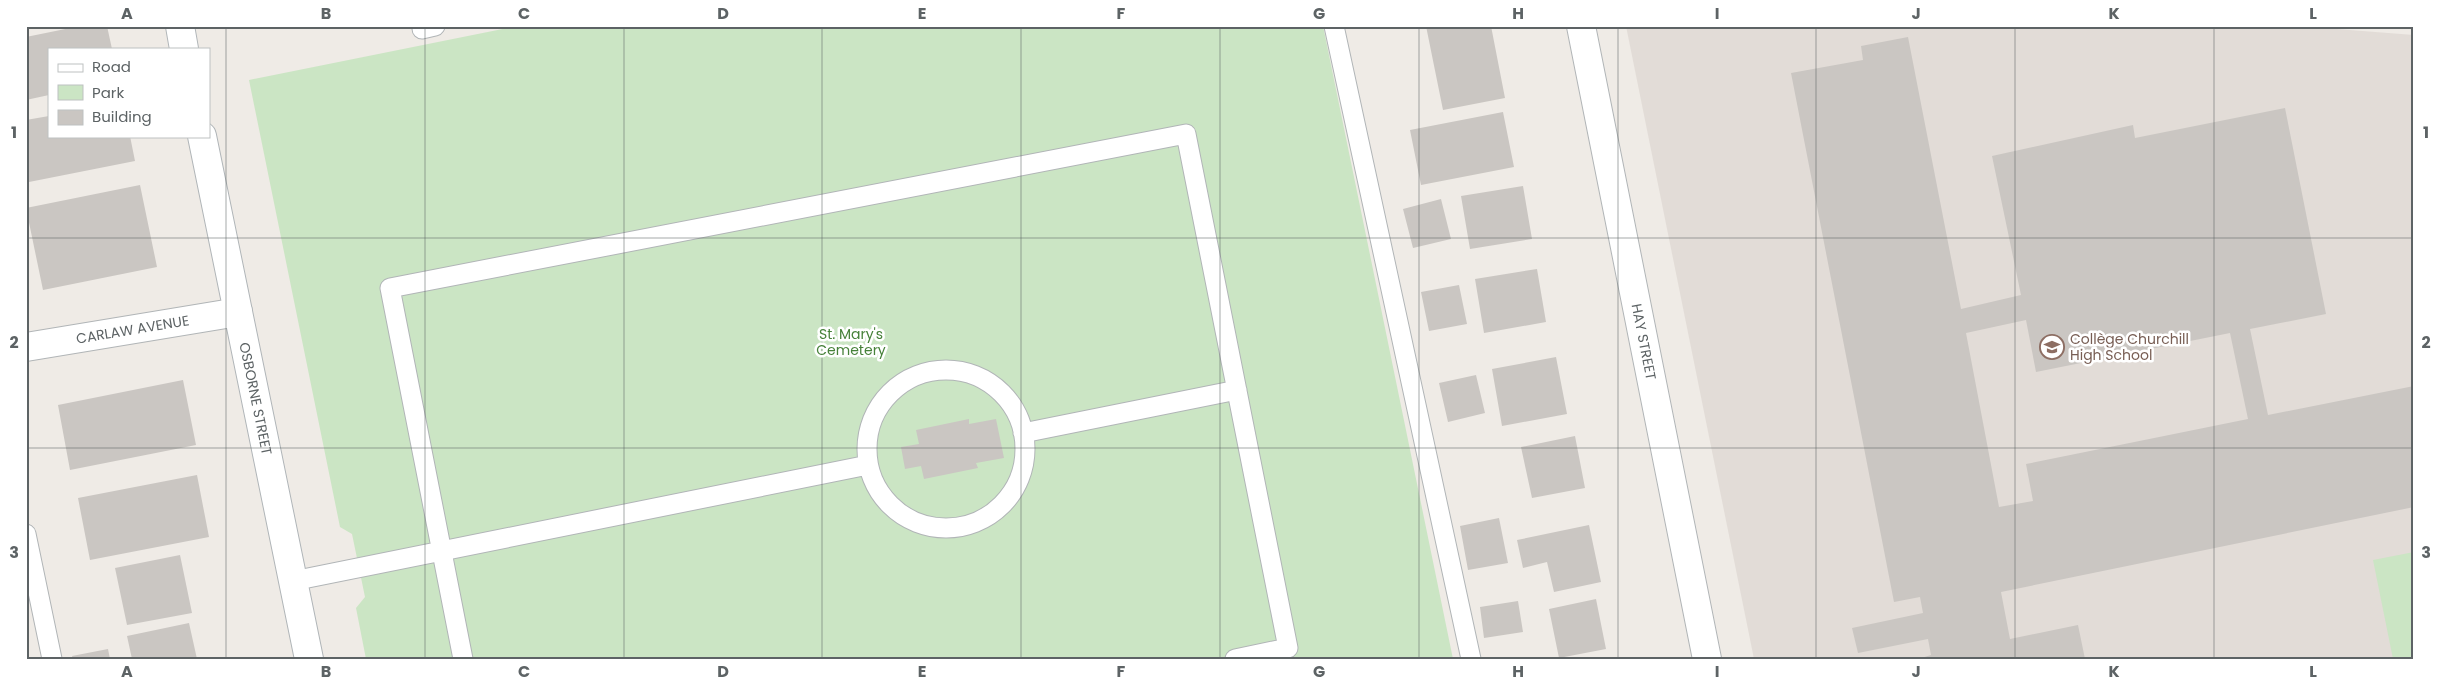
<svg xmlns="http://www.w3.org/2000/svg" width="2440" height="685" font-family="Poppins,sans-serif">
  <rect width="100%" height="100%" fill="#efebe6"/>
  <path fill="#e2dcd7" d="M1626,26h672l116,9v624h-660z"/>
  <path fill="#cbe5c4" d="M517,26h806l130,633h-1087l-10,-51 9,-11 -13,-63 -12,-7 -91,-447z
    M2414,552v107h-21l-20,-99z"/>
  <path fill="#cac6c2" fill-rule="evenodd" d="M80,26h27l5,23h-63v46l-23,5v-63z
    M1426,26h65l14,72 -62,12z
    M1908,37l53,272 60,-14 -29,-139 141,-31 2,13 150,-30 41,206 -76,15 18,86 146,-29v121l-413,85 9,47 68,-14 7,34h-167l13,-4 -3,-16 -70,14 -6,-25 71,-15 -3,-16 -26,5 -103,-529 72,-13 -2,-14zM2026,320l10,52 194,-39 18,86 -222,45 7,37 -34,6 -33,-174z
    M1503,112l11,55 -93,18 -11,-55z
    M49,116v20h81l5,25 -106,21 -3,-13v-49z
    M140,185l17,82 -114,23 -17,-82z
    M1523,186l9,53 -62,10 -9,-53z
    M1441,199l10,40 -38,9 -10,-39z
    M1537,269l9,53 -62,11 -9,-54z
    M1459,285l8,39 -38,7 -8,-39z
    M1556,357l11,57 -65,12 -10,-57z
    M1476,375l9,38 -37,9 -9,-39z
    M183,380l13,65 -126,25 -12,-65z
    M969,419v5l27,-5 8,39 -28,5 2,5 -54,11 -3,-13 -16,3 -4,-22 18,-3 -3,-14z
    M1575,436l10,52 -53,10 -11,-51z
    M197,475l12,62 -119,23 -12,-62z
    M1499,518l9,45 -40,7 -8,-44z
    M1589,525l12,57 -47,10 -7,-30 -24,6 -6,-28z
    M180,555l12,58 -65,12 -12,-57z
    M1596,599l10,50 -47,9 -10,-49z
    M1518,601l5,31 -39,6 -4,-31z
    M189,623l8,36h-65l-5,-23z
    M108,649l2,10h-37l-1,-3z"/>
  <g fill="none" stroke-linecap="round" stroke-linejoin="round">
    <defs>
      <path id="service" d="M422,26v3l13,-3
        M1334,26l137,633
        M867 449a79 79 0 1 1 158 0a79 79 0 1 1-158 0Z
        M1023,433l214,-43
        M26,534l26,125
        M293,581l575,-116
        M463,659l-73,-371 796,-154 102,514 -53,11"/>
      <g id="minor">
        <path id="s1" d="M1581,26l126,633"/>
        <path id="s2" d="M26,347l212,-35"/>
      </g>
      <g id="secondary">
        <path d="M180,26l4,23"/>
        <path id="s3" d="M202,136l107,523"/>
      </g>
    </defs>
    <use href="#service" stroke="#b1b5b7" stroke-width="21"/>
    <use href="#minor" stroke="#b1b5b7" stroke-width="30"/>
    <use href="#secondary" stroke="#b0b5b8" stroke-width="30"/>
    <use href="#service" stroke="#fff" stroke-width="19"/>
    <use href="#minor" stroke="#fff" stroke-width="28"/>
    <use href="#secondary" stroke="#fff" stroke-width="28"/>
  </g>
  <path fill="none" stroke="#5d6365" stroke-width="1" stroke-opacity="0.55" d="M226,26v633M425,26v633M624,26v633M822,26v633M1021,26v633M1220,26v633M1419,26v633M1618,26v633M1816,26v633M2015,26v633M2214,26v633M26,238h2388M26,448h2388"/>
  <defs>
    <symbol id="school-ring" viewBox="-11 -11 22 22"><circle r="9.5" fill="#fff" stroke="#8d6e63" stroke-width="1.5"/><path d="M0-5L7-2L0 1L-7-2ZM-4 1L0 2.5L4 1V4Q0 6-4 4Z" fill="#8d6e63"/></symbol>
  </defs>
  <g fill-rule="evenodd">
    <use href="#school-ring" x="2038" y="333" width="28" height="28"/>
  </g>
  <g text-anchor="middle" stroke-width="5" stroke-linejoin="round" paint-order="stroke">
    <g font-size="14" fill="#5d6365" stroke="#fff">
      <text dy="5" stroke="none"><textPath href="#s2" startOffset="108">CARLAW AVENUE</textPath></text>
      <text dy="5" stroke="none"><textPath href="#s1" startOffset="322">HAY STREET</textPath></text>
      <text dy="5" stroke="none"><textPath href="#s3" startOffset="268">OSBORNE STREET</textPath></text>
    </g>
    <g font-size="14" fill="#468139" stroke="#fff">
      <text x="851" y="339">St. Mary's<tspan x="851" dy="16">Cemetery</tspan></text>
    </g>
    <g font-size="14" fill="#785e54" stroke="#fff" text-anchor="start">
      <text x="2070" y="344">Collège Churchill<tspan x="2070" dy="16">High School</tspan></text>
    </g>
  </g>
  <rect width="2440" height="685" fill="none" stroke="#ffffff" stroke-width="55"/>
  <rect x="48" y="48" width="162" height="90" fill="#ffffff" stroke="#bec1c1"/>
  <rect x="58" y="64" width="25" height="8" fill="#ffffff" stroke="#bec1c1"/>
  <text x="92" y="72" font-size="15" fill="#5d6365">Road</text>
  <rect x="58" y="85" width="25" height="15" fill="#cbe5c4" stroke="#bec1c1"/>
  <text x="92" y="98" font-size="15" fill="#5d6365">Park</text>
  <rect x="58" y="110" width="25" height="15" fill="#cac6c2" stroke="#bec1c1"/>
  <text x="92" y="122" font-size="15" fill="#5d6365">Building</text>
  <rect x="28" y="28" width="2384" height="630" fill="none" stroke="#5d6365" stroke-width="2"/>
  <g font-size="16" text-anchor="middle" font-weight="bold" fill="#5d6365">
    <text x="127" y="19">A</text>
    <text x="326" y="19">B</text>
    <text x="524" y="19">C</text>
    <text x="723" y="19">D</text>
    <text x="922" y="19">E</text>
    <text x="1121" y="19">F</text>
    <text x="1319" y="19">G</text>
    <text x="1518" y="19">H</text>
    <text x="1717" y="19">I</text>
    <text x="1916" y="19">J</text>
    <text x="2114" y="19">K</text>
    <text x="2313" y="19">L</text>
    <text x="14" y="138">1</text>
    <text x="2426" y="138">1</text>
    <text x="14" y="348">2</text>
    <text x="2426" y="348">2</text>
    <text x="14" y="558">3</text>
    <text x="2426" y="558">3</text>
    <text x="127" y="677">A</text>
    <text x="326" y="677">B</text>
    <text x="524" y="677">C</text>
    <text x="723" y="677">D</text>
    <text x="922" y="677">E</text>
    <text x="1121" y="677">F</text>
    <text x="1319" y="677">G</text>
    <text x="1518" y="677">H</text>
    <text x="1717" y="677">I</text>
    <text x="1916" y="677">J</text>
    <text x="2114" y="677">K</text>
    <text x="2313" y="677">L</text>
  </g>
</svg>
